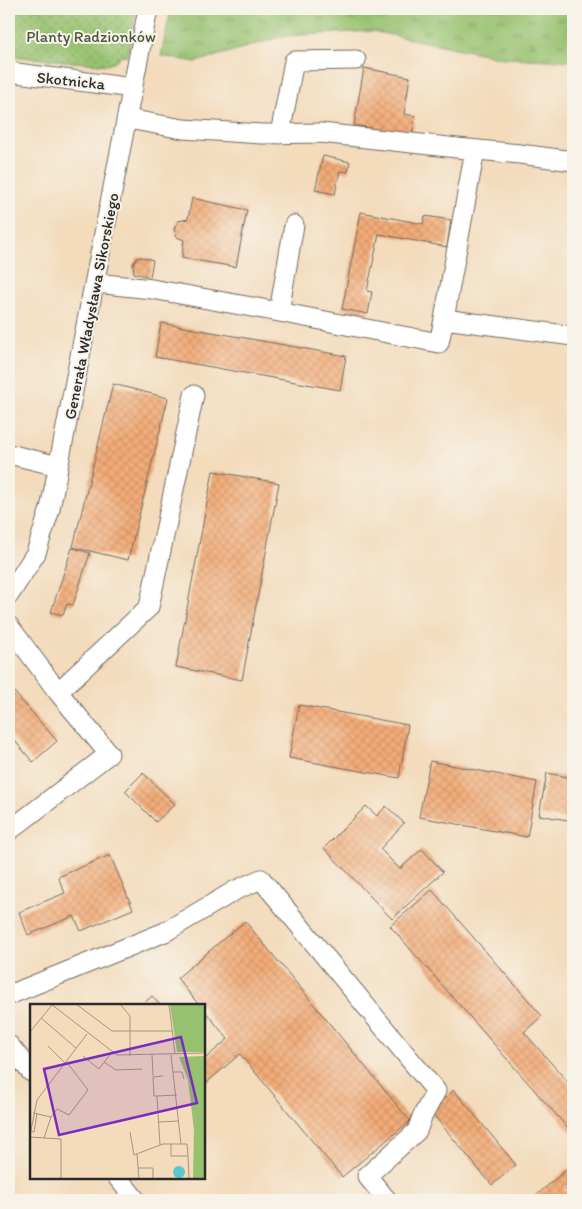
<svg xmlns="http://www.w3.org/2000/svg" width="582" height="1209" font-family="Itim,sans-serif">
  <defs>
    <pattern id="grass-tufts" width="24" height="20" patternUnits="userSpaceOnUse" patternTransform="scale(1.25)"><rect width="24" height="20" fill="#96c16e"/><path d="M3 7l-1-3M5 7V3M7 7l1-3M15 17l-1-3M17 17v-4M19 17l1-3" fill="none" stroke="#7b9d5b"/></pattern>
    <pattern id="park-dots" width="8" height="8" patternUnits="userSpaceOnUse" patternTransform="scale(1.25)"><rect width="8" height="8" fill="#96c16e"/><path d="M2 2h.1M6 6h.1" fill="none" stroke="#7b9d5b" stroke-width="1.8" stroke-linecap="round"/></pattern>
    <pattern id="building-cross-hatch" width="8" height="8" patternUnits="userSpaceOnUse" patternTransform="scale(1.25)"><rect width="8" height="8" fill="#f3ac78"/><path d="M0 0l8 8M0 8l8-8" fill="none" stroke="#d09468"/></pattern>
  </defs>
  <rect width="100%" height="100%" fill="#f7f3e8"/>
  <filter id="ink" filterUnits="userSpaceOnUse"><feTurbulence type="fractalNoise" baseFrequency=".02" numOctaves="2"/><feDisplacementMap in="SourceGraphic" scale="10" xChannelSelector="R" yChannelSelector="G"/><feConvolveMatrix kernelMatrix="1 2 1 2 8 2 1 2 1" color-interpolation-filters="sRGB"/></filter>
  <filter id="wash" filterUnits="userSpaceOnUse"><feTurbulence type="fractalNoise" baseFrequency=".0096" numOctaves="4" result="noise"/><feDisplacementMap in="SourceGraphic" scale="20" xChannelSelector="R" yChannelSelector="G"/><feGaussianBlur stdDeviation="1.12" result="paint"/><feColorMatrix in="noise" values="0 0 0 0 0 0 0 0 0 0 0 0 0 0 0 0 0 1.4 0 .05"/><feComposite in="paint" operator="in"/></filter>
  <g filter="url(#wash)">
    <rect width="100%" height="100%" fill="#f3dbbc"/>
    <path fill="url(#grass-tufts)" stroke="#60764c" d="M171,9h402v52l-69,-3 -132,-27 -88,5 -88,26 -35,-6z"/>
    <path fill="url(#park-dots)" stroke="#60764c" d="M9,9h128l-10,47 -6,-1 -6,7 -8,3 -98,-9z"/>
    <g id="blocks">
      <path fill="url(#building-cross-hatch)" d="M364,68l46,9 -6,37 11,2 -3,20 -58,-11z
        M323,156l27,6 -2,10 -8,-1 -5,23 -20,-4z
        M192,198l55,12 -11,57 -54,-9 2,-18 -7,-3 -3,-8 4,-8 10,-2z
        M361,212l62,12 2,-8 26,4 -4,27 -68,-13 -12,57 5,1 -4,22 -26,-5z
        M141,257l12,3 -3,17 -16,-4 -1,-9 4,-6z
        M161,323l185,33 -6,34 -185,-33z
        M113,384l55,14 -40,162 -55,-13z
        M213,471l66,12 -37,197 -66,-13z
        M72,548l18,5 -17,52 -6,-1 -4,11 -12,-3z
        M9,686l48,55 -24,21 -24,-28z
        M299,705l109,20 -9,53 -110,-20z
        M430,761l107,21 -10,55 -108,-20z
        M143,773l32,31 -19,18 -31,-31z
        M547,773l26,5v43l-34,-6z
        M366,806l11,10 9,-10 18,17 -24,26 20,20 22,-20 21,23 -51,47 -68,-71z
        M110,855l23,54 -52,22 -7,-15 -46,19 -9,-23 46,-19 -7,-16z
        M432,890l110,126 -18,16 49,56v46l-183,-208z
        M245,921l165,200 -68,56 -102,-123 -36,31v-30l2,3 22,-19 -24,-29v-5h-5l-22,-27z
        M152,996l8,9h-18z
        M454,1090l62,75 -24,20 -62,-74z
        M568,1168l5,6v6l-9,8 7,8 -6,4h-34z"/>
    </g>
  </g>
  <g filter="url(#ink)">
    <use href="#blocks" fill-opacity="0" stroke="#71695e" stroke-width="1"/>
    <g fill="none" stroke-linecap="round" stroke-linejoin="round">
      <defs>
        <path id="minor" d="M9,72l124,16
          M128,119l55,10 79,5 59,-1 136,15 63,6 53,7
          M280,134l14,-73 62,-1
          M475,150l-31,169 129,17
          M294,225l-15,87 160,31 5,-24
          M95,283l57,6 127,23
          M9,454l49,12
          M9,595l27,-42 14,-44 98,-500
          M9,626l49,66 51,62 -100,77
          M58,692l91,-85 45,-212
          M9,995l156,-63 71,-42 25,-11 175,212 -14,26 -5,14 -50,45 20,24
          M9,1045l22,27
          M118,1178l18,22"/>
      </defs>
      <use href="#minor" stroke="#71695e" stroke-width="21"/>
      <use href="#minor" stroke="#fff" stroke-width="19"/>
    </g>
  </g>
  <g text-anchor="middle" stroke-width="4" stroke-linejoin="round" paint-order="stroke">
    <g font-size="16" fill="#4b583f" stroke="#f7f3e8">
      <text x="91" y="42">Planty Radzionków</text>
    </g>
    <g font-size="16" fill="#2b2b2b" stroke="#f7f3e8">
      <text transform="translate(71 80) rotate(6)" y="6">Skotnicka</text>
      <text transform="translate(91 306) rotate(-79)" y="6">Generała Władysława Sikorskiego</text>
    </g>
  </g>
  <g transform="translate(30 1004)">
    <rect width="175" height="175" fill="#f3dbbc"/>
    <path d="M175,52v123h-12l1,-49 -6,-50 -9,-23z" fill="#96c16e"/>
    <path d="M140,0h35v48h-28z" fill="#96c16e"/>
    <path d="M143 168a6 6 0 1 1 12 0a6 6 0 1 1-12 0Z" fill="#5ac7ce"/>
    <path fill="none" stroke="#a39582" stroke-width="1" d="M21,0l66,51 88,-2M46,0l36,27h60M90,0l10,12v40M139,0l6,50M11,14l35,30M0,28l22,-27M18,42l17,17M122,51l1,21M53,52l16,13 13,-17M74,58l12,8 26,-1M143,68h9l2,7M127,92h-3l-1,-19 10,-1M3,109l18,4 -7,21M21,113l6,-8 12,6 19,-25 -22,-29M129,118l20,-1M0,127l4,1 3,-19M100,128l4,23 29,-11h18l-10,-89M0,131l7,-35 50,-66M0,133l31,2v40M141,140v12h17l-1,-12h-6M130,141l-3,-49 20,-1M107,150l2,25M158,152l1,23M108,164h15v11"/>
    <path fill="#7b2cbf" fill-opacity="0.15" stroke="#7b2cbf" stroke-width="2.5" d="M151,33l16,66 -138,32 -15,-66z"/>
    <rect width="175" height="175" fill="none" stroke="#2b2b2b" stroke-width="2.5"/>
  </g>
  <rect width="582" height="1209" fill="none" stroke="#f7f3e8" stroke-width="30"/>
</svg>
